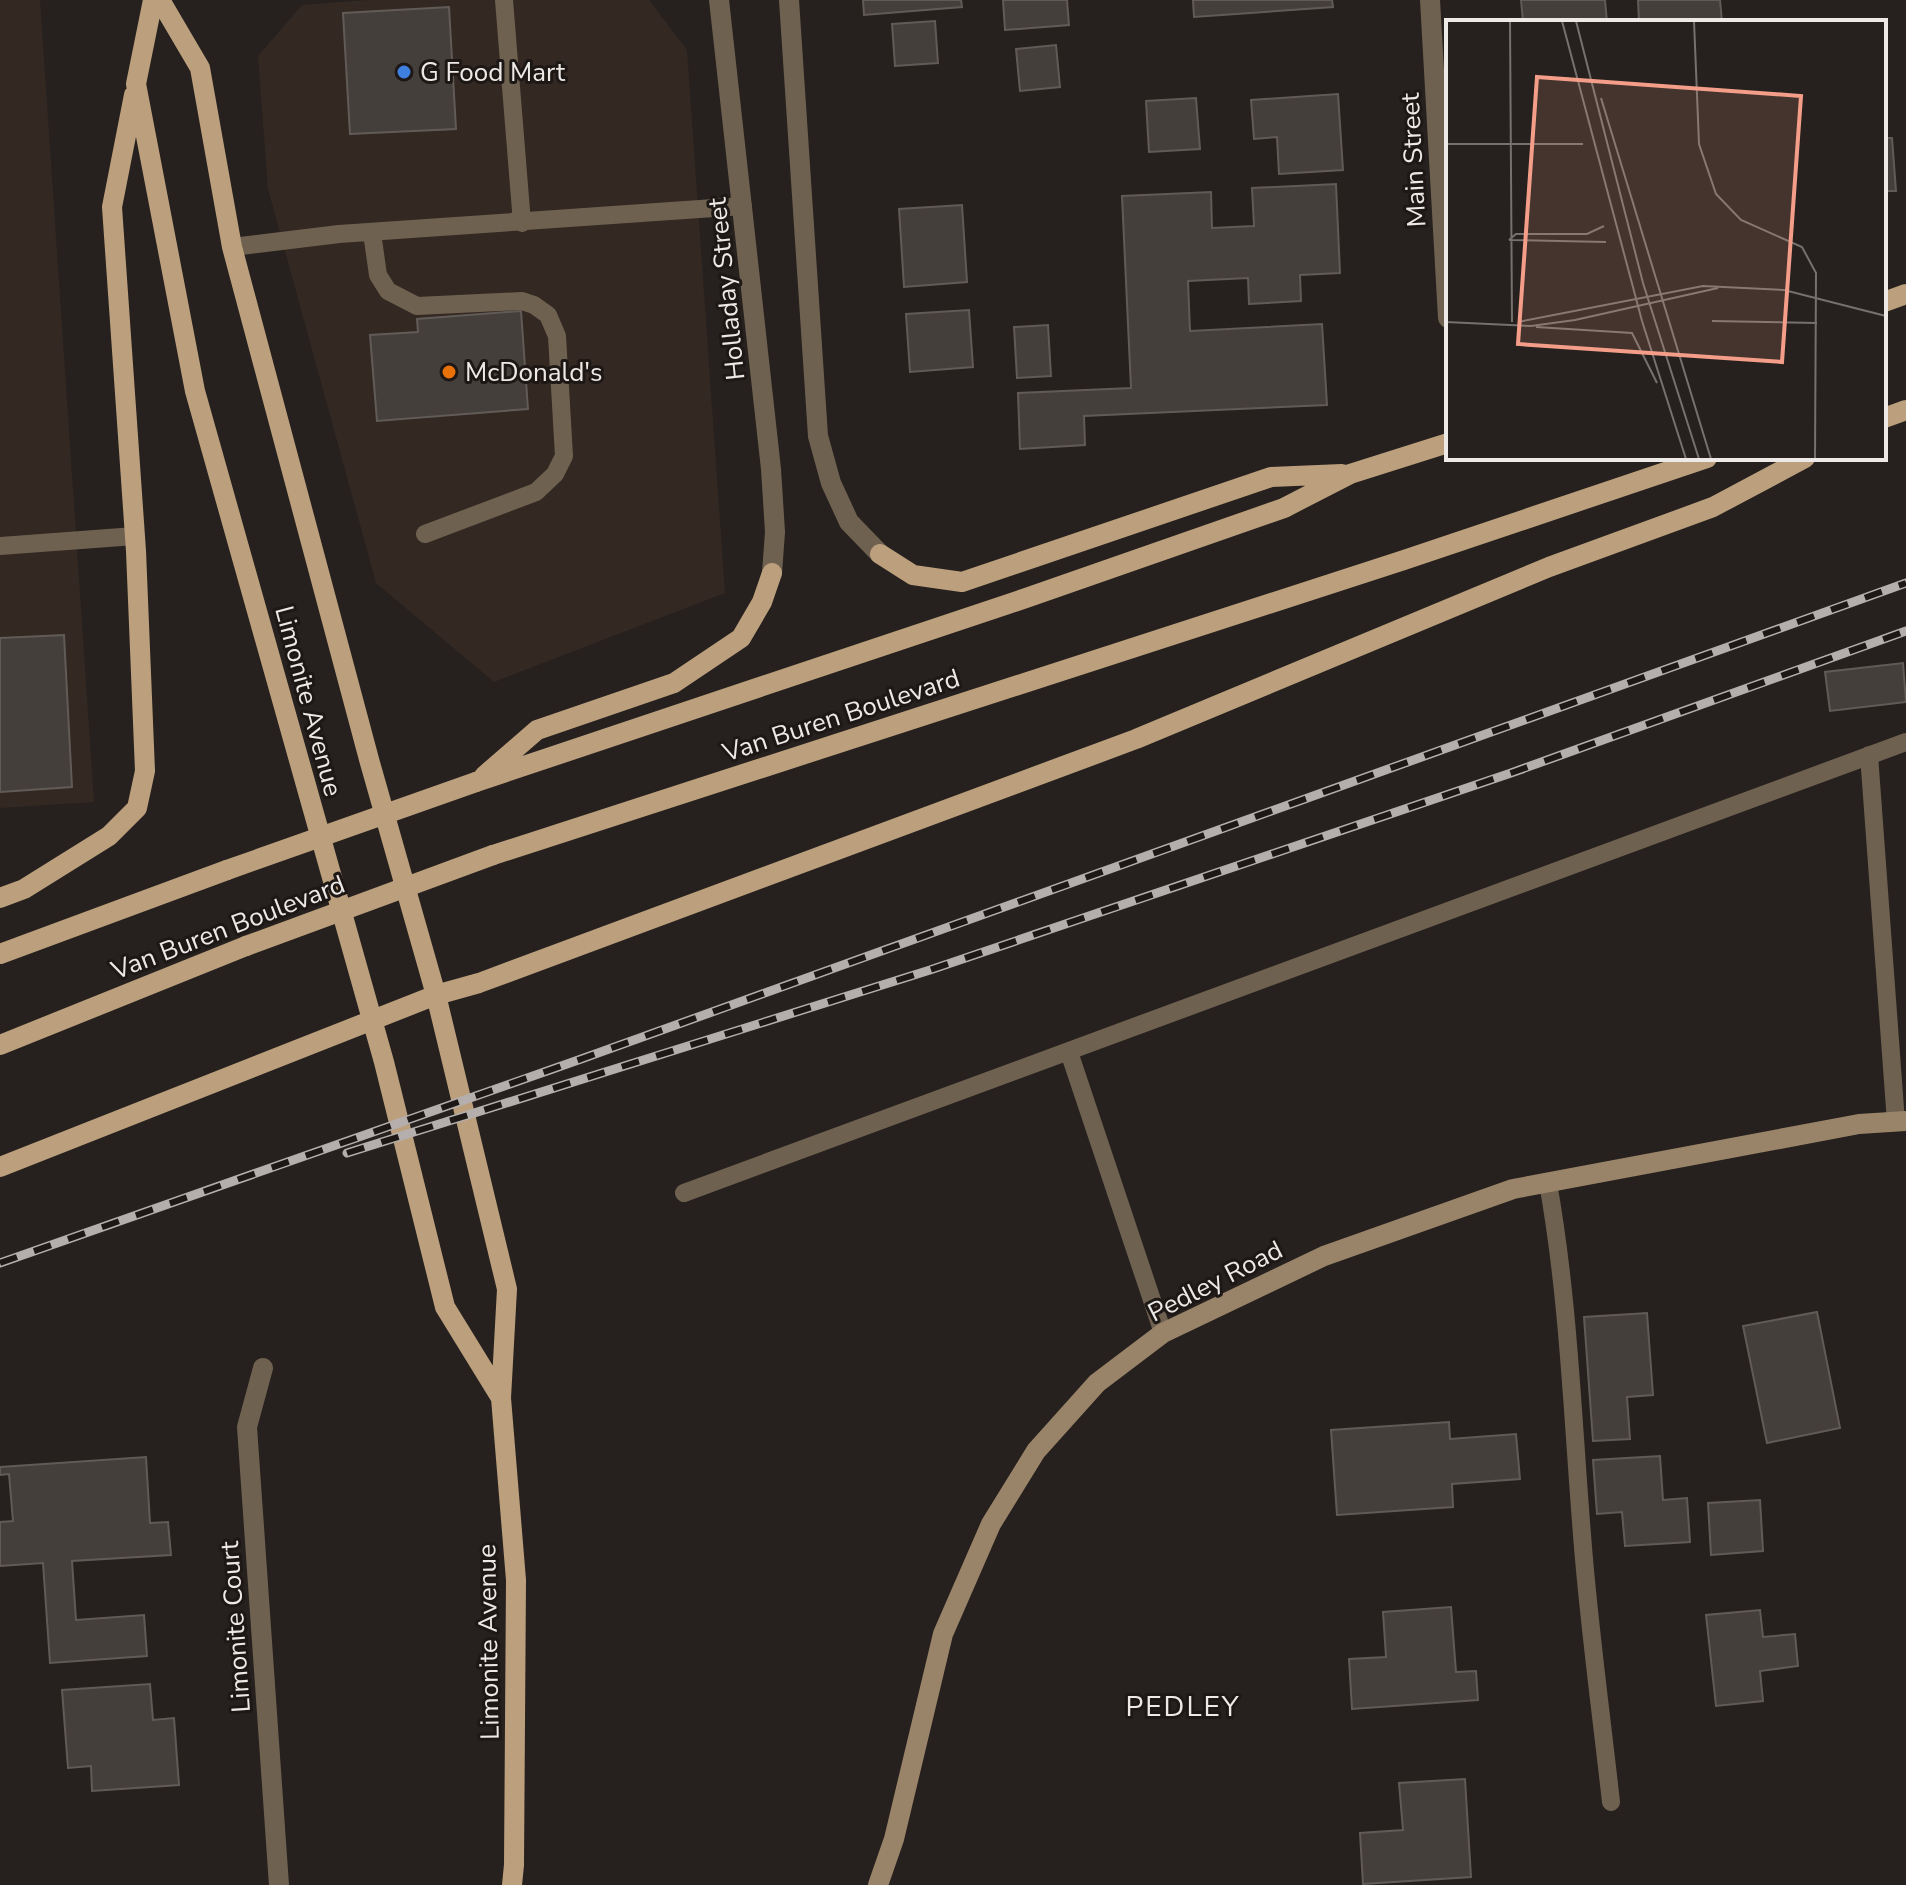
<svg xmlns="http://www.w3.org/2000/svg" width="1906" height="1885" font-family="'Nunito Sans',sans-serif">
  <rect width="100%" height="100%" fill="#26211e"/>
  <path fill="#332822" d="M0,0h40l54,802 -94,6z
    M367,0h282l38,50 38,543 -231,89 -118,-99 -108,-394 -10,-133 44,-51z"/>
  <path fill="#453f3b" stroke="#615b57" stroke-width="2" d="M863,0h98l1,7 -98,8z
    M1003,0h64l2,25 -64,5z
    M1193,0h139l1,7 -139,10z
    M1521,0h84l2,22h-84z
    M1638,0h82l2,22h-83z
    M449,7l7,122 -106,5 -7,-121z
    M935,21l3,42 -43,3 -3,-42z
    M1056,45l4,42 -40,4 -4,-42z
    M1338,94l5,76 -64,4 -2,-37 -23,2 -3,-39z
    M1196,98l4,51 -51,3 -3,-51z
    M1884,138h8l4,53h-12z
    M1336,184l4,89 -40,2 1,26 -52,3 -1,-26 -60,3 2,50 132,-7 5,81 -243,11 1,29 -65,4 -2,-56 113,-5 -9,-192 89,-4 1,36 42,-2 -2,-38z
    M962,205l5,77 -63,5 -5,-78z
    M969,310l4,57 -63,5 -4,-58z
    M521,311l7,98 -151,12 -7,-86 48,-3 -1,-13z
    M1048,325l3,51 -34,2 -3,-51z
    M64,635l8,152 -72,5v-154z
    M1903,663l3,39 -76,9 -5,-39z
    M1817,1312l23,116 -73,15 -24,-117z
    M1647,1313l6,82 -26,2 3,42 -37,2 -9,-124z
    M1449,1422l1,17 66,-5 4,45 -68,5 1,23 -116,8 -6,-85z
    M1660,1456l3,44 24,-2 3,44 -65,4 -3,-34 -25,2 -4,-54z
    M146,1457l4,66 18,-1 3,33 -99,6 4,59 68,-5 3,41 -97,7 -7,-100 -43,3v-44l13,-1 -4,-47 -9,1v-8z
    M1760,1500l3,51 -52,4 -3,-52z
    M1451,1607l5,65 20,-1 2,29 -126,9 -3,-50 37,-2 -3,-45z
    M1760,1610l3,27 32,-3 3,32 -38,5 3,30 -47,5 -10,-91z
    M150,1684l3,36 21,-2 5,67 -87,6 -1,-25 -23,2 -6,-78z
    M1465,1779l6,98 -108,7 -3,-51 43,-3 -4,-47z"/>
  <g fill="none" stroke-linecap="round" stroke-linejoin="round">
    <path stroke="#6f6150" stroke-width="18" d="M504,0l18,223
      M372,233l6,42 10,16 29,15 105,-5 12,4 14,10 9,21 7,120 -9,18 -19,18 -111,42
      M232,247l107,-13 404,-28
      M0,546l135,-10
      M1869,755l27,367
      M1069,1052l94,281
      M1548,1183c22,124 25,250 36,376 7,81 18,162 27,243
      M684,1193l1222,-451"/>
    <path stroke="#6f6150" stroke-width="20" d="M719,0l52,469 4,63 -3,41
      M789,0l29,436 13,47 18,39 31,32
      M1430,0l18,318
      M263,1368l-16,59 32,458"/>
    <path stroke="#9a8469" stroke-width="20" d="M878,1885l16,-46 49,-205 48,-110 45,-73 61,-68 66,-50 161,-77 189,-67 346,-65 47,-3"/>
    <path stroke="#bca07d" stroke-width="20" d="M153,0l-17,84 59,307 189,671 61,245 56,91
      M160,0l40,68 32,179 138,516 66,232 71,294 -6,109 15,182 -2,285 -2,20
      M1884,302l22,-8
      M1884,418l22,-8
      M880,554l33,21 49,7 309,-105 71,-3
      M484,776l53,-46 137,-47 67,-45 21,-36 10,-29
      M476,782l550,-184 258,-90 66,-34 98,-31
      M493,855l911,-295 303,-102
      M0,898l24,-9 85,-53 28,-28 8,-37 -9,-220 -24,-344 22,-112
      M0,954l227,-84
      M0,1045l246,-99
      M0,1167l436,-172 43,-12 657,-244 413,-172 164,-60 92,-49"/>
    <defs>
      <path id="rail" d="M347,1153l583,-183 581,-197 395,-142
        M0,1263l584,-205 1322,-475"/>
    </defs>
    <use href="#rail" stroke="#b4afad" stroke-width="9"/>
    <use href="#rail" stroke="#1d1815" stroke-width="6" stroke-dasharray="18" stroke-linecap="butt"/>
    <path stroke="#bca07d" stroke-width="20" d="M227,870l249,-88
      M246,946l247,-91"/>
  </g>
  <circle fill="#3f7fe0" stroke="#1d1815" stroke-width="3" cx="404" cy="72" r="8"/>
  <circle fill="#e8710a" stroke="#1d1815" stroke-width="3" cx="449" cy="372" r="8"/>
  <g text-anchor="middle" stroke-width="6" stroke-linejoin="round" paint-order="stroke">
    <g font-size="26" fill="#ede9e7" stroke="#1d1815" text-anchor="start">
      <text x="420" y="81">G Food Mart</text>
      <text x="465" y="381">McDonald's</text>
    </g>
    <g font-size="26" fill="#ede9e7" stroke="#1d1815">
      <text transform="translate(1413 160) rotate(-93)" y="9">Main Street</text>
      <text transform="translate(726 289) rotate(-96)" y="9">Holladay Street</text>
      <text transform="translate(309 701) rotate(75)" y="9">Limonite Avenue</text>
      <text transform="translate(841 715) rotate(-18)" y="9">Van Buren Boulevard</text>
      <text transform="translate(228 927) rotate(-21)" y="9">Van Buren Boulevard</text>
      <text transform="translate(1215 1281) rotate(-27)" y="9">Pedley Road</text>
      <text transform="translate(235 1627) rotate(-94)" y="9">Limonite Court</text>
      <text transform="translate(488 1642) rotate(-91)" y="9">Limonite Avenue</text>
    </g>
    <g font-size="28" letter-spacing="2" fill="#ede9e7" stroke="#1d1815">
      <text x="1183" y="1716">PEDLEY</text>
    </g>
  </g>
  <g transform="translate(1446 20)">
    <rect width="440" height="440" fill="#26211e"/>
    <path fill="none" stroke="#76716e" stroke-width="2" d="M64,1l2,301M116,1l80,300 44,138M130,1l67,262 56,176M248,1l5,123 17,50 25,26 61,27 14,26 -1,186M155,78l110,361M0,124h137M63,220l7,-6h71l17,-8M63,220l97,2M266,301l105,2M0,302l85,4 44,-6 143,-32M72,302l185,-36 81,4 102,26M90,307l96,6 25,50"/>
    <path fill="#f49e89" fill-opacity="0.15" stroke="#f49e89" stroke-width="4" d="M91,57l264,19 -19,266 -264,-18z"/>
    <rect width="440" height="440" fill="none" stroke="#ede9e7" stroke-width="4"/>
  </g>
</svg>
